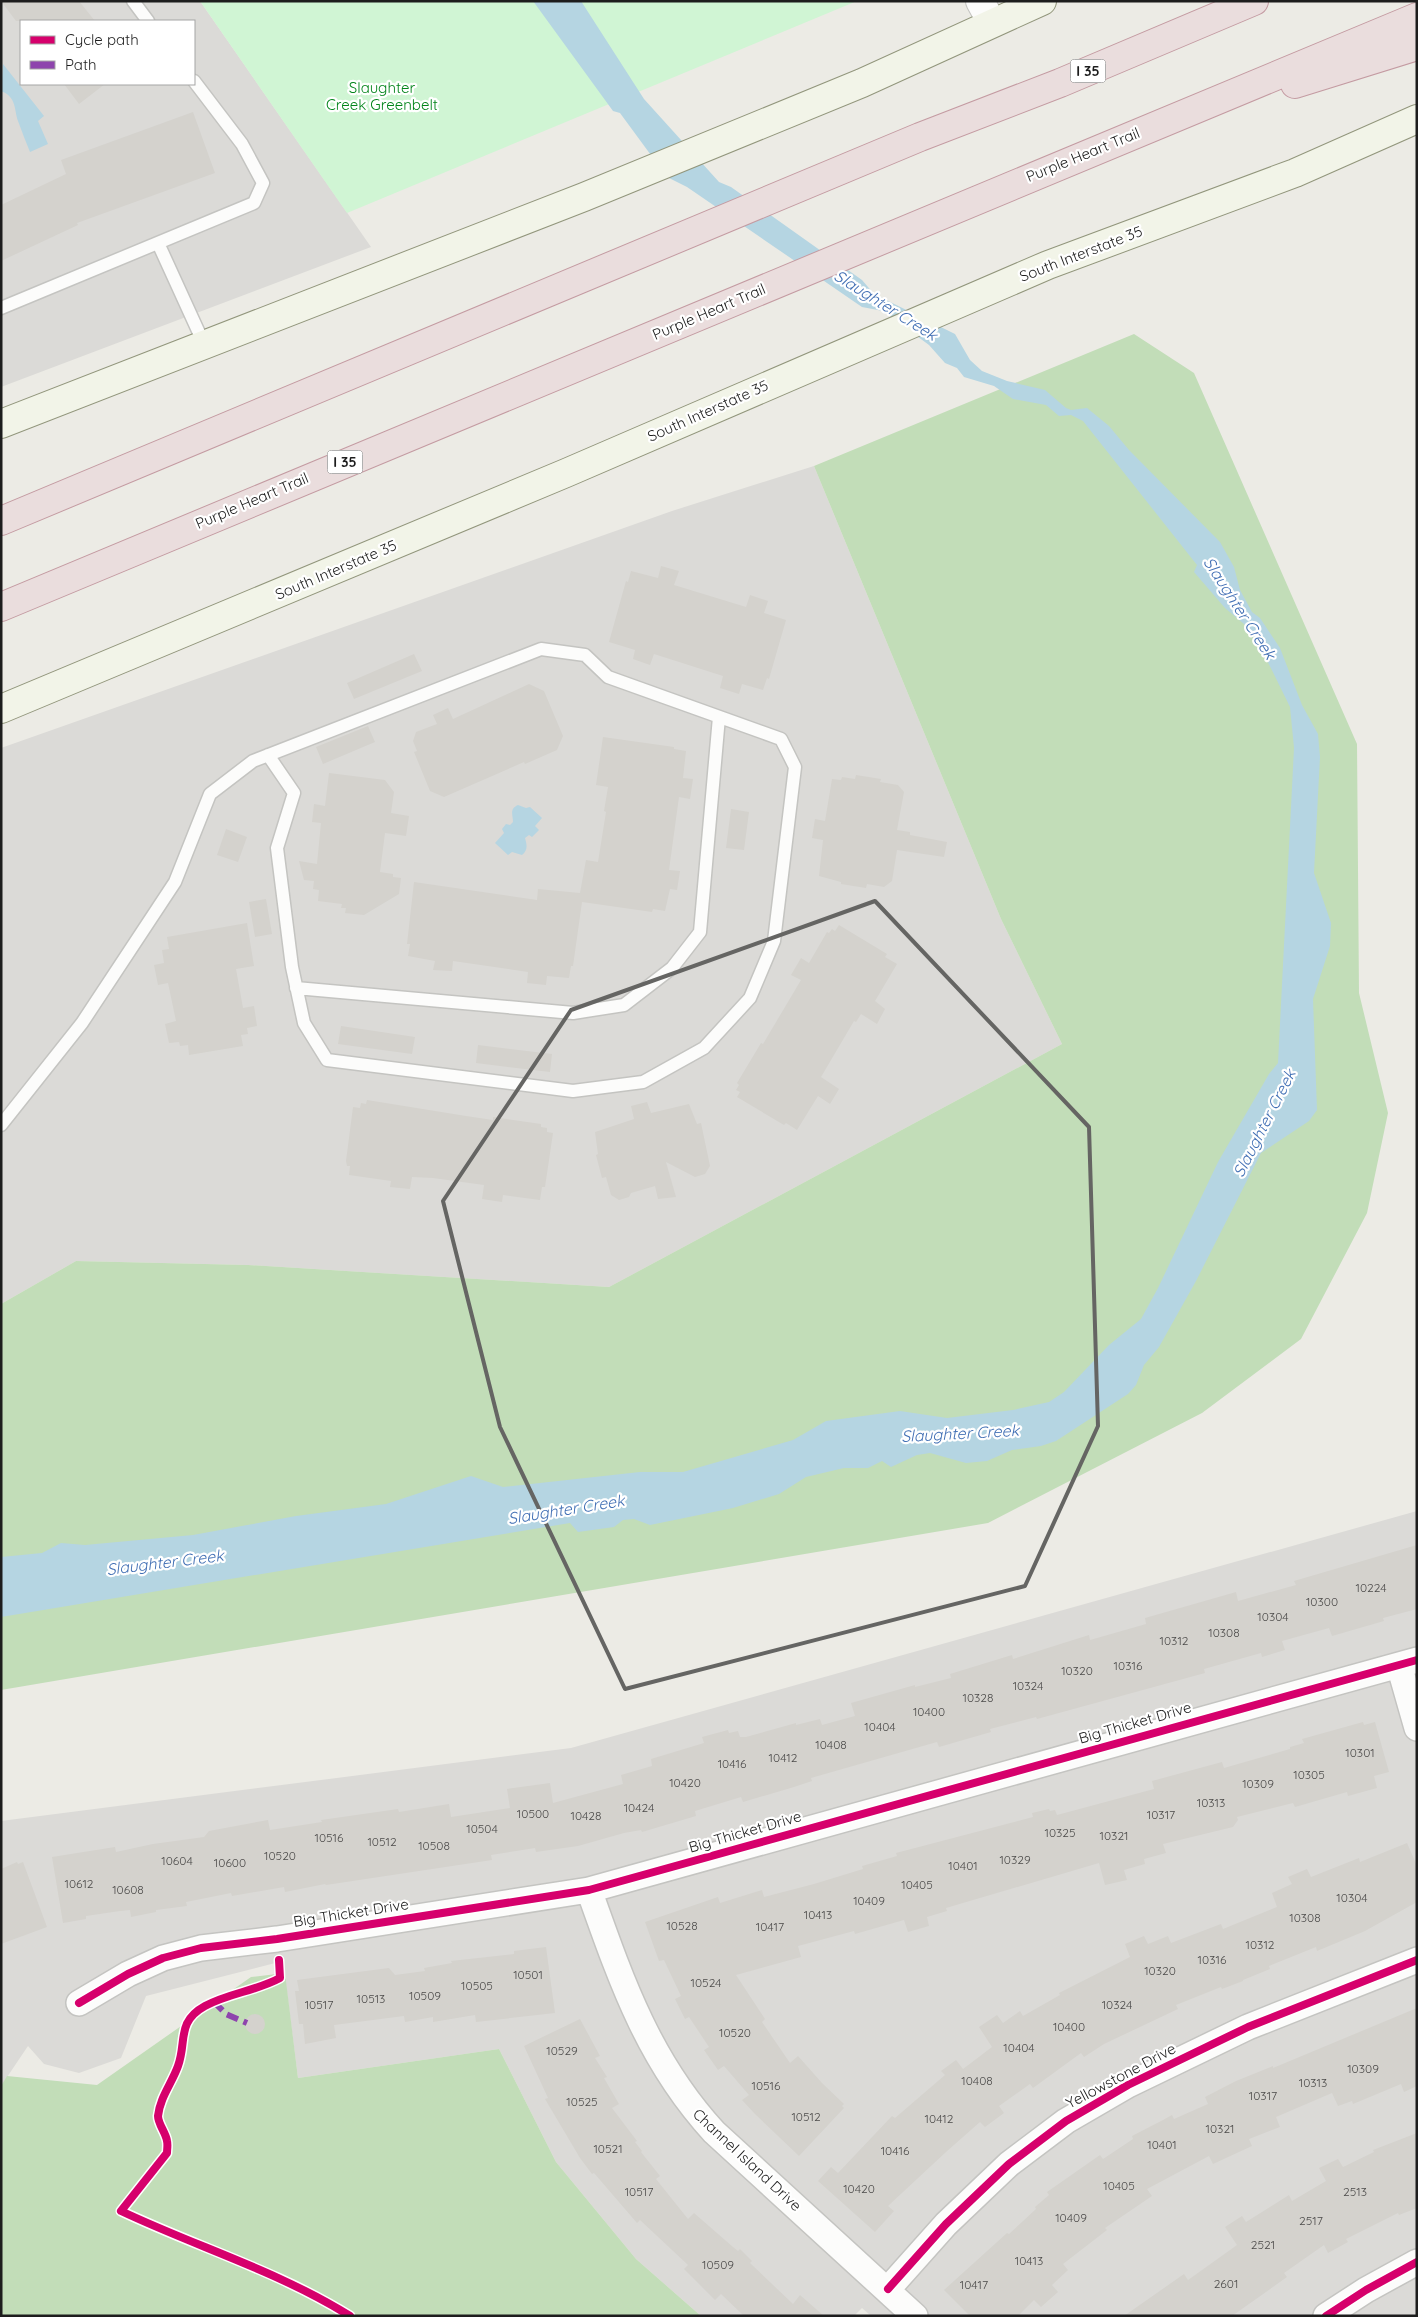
<svg xmlns="http://www.w3.org/2000/svg" width="1418" height="2317" font-family="Quicksand,sans-serif">
  <rect width="100%" height="100%" fill="#ecebe5"/>
  <path fill="#dbdad7" fill-rule="evenodd" d="M1,1h199l171,246 -370,140zM21,21h173v63h-173z
    M814,466l187,453 61,125 -453,243 -361,-22 -172,-4 -75,43v-556l671,-237z
    M1417,1511v805h-546l-9,-8 -8,8h-153l-65,-57 -80,-97 -57,-113 -201,29 -15,-117 -137,35 -25,62 -42,15 -35,-9 -16,-18 -27,40v-265l570,-73z"/>
  <path fill="#c2ddb8" d="M1134,334l60,39 163,371 2,249 29,120 -21,100 -66,126 -99,74 -214,110 -987,167v-386l75,-43 172,4 361,22 453,-243 -61,-125 -187,-453z
    M285,1973l13,105 201,-29 57,113 80,97 65,57h-700v-230l6,-10 90,9 154,-108z"/>
  <path fill="#d0f5d4" d="M200,1h657l-510,212z"/>
  <path fill="#b5d5e2" d="M533,1h48l63,98 75,83 12,5 131,93 12,14 81,40 15,26 12,11 25,10 38,9 21,18 5,2 16,-2 22,18 20,24 91,92 14,25 6,23 12,22 8,6 20,30 22,57 16,29 2,23 -6,116 17,50 -1,23 -17,53 4,111 -8,11 -48,32 -65,128 -37,66 -15,18 -8,20 -8,9 -72,47 -15,5 -29,4 -25,11 -21,2 -36,-10 -13,2 -26,12 -9,-6 -14,7h-24l-38,9 -27,17 -46,14 -83,17 -16,-6 -11,1 -9,7 -36,5 -8,-9 -569,94v-60l41,-4 19,-10 24,2 108,-10 103,-19 90,-12 85,-28 32,11 137,-15h43l110,-32 33,-19 74,-10 47,7 66,-8 36,-8 15,-10 45,-47 32,-26 17,-31 60,-126 51,-88 9,-11 16,-315 -4,-41 -31,-63 -15,-20 -19,-16 -31,-36 3,-7 -114,-144 -12,-6 -12,1 -13,-11 -33,-6 -19,-13 -30,-9 -7,-9 -12,-5 -16,-18 -46,-34 -21,-4 -175,-120 -20,-10 -47,-64 -7,-2z
    M3,64l41,52 -6,5 10,23 -18,8c-4,-10 -8,-20 -12,-31 -4,-11 -1,-24 -17,-30z
    M518,805l8,3 4,-1 12,11 -7,8 4,4 -7,7 -3,-2 -4,3c2,7 3,12 -3,17l-10,-3 -4,3 -13,-12 9,-10 -2,-4 4,-5 4,1 3,-3c0,-7 -4,-13 5,-17z"/>
  <path fill="#d4d2cd" d="M1,1h78l16,20h-79z
    M64,84h41l-26,20z
    M193,112l22,61 -138,50 1,2 -77,36v-56l65,-31 -5,-14z
    M661,566l18,5 -5,14 72,22 4,-12 18,6 -4,12 22,7 -17,59 -2,-1 -4,12 -21,-6 -3,10 -19,-6 3,-12 -69,-22 -4,11 -17,-6 2,-9 -26,-8 17,-61 2,1 3,-11 27,7z
    M414,654l8,17 -68,28 -7,-16z
    M529,684l15,7 19,45 -6,14 -32,14 -1,-2 -80,35 -14,-6 -16,-39 3,-1 -4,-10 3,-9 21,-8 -4,-9 15,-7 5,11z
    M368,726l7,16 -52,22 -7,-17z
    M603,737l71,10v2l12,2 -3,27 10,1 -3,20 -11,-2 -10,73 11,1 -3,19 -7,-1 -5,22 -12,-2 -1,3 -70,-10 -9,64h-2l-2,12 -22,-2 -1,9 -19,-2 1,-11 -75,-11 -1,10 -19,-1 2,-9 -27,-5 2,-12h-3l7,-62 123,18 1,-11 42,4 6,-33 12,2 8,-50 -2,-1 4,-24 -12,-2z
    M329,773l56,7 9,12 -3,21 18,3 -3,20 -21,-3 -5,39 13,2v3l8,1 -2,16 -35,21 -19,-2 1,-5h-5l1,-4 -24,-3 1,-11 -6,-1 1,-8 -10,-1 -5,-19 18,3 4,-41 -9,-1 2,-18 11,2z
    M856,775l25,4 -1,3 18,3 6,7 -7,38 13,2v3l37,7 -3,15 -47,-7 -5,31 -8,6 -17,-3 -1,4 -25,-4v-2l-22,-6 4,-36 -11,-2 3,-19 10,2 7,-42 9,1 1,-3 13,2z
    M731,809l18,3 -5,38 -18,-2z
    M226,829l21,8 -9,25 -21,-7z
    M266,899l6,35 -17,3 -6,-35z
    M247,923l7,43 -18,3 7,39 11,-2 3,20 -10,2 1,6 -7,1 2,11 -54,9 -1,-10 -8,1 -1,-4 -10,1 -4,-19 11,-3 -8,-38 -10,2 -4,-20 10,-2 -2,-13 7,-1 -2,-12z
    M839,925l48,29 -2,3 12,7 -22,37 10,8 -8,15 -16,-10 -5,8 -2,-1 -33,56 18,12 -9,15 -12,-8 -21,34 -11,-7 -2,2 -47,-28 3,-5 -4,-2 3,-5 -2,-2 24,-40 2,1 38,-64 -10,-5 10,-17 8,5 18,-31 2,1 3,-4 3,2z
    M341,1026l74,11 -3,17 -74,-10z
    M478,1045l74,9 -2,18 -74,-9z
    M367,1100l99,16 27,4v-3l48,7v3l6,1v4l6,1 -8,54h-3l-2,13 -37,-5 -1,7 -20,-3 2,-14 -51,-7 -21,-1 -2,12 -20,-2 1,-6 -42,-6 1,-9h-3l-1,-5 7,-54 7,1 1,-5 5,1z
    M647,1102l4,11 38,-9 8,20 4,-1 9,43 -5,8 -10,3 -29,-15 10,35 -18,2 -3,-13 -24,7 -2,4 -10,3 -8,-5 -5,-18 -4,1 -6,-23 2,-1 -3,-22 39,-13 -3,-13z
    M1417,1545v64l-34,9 1,3 -52,15 -3,-8 -47,13 3,9 -23,7 -1,-4 -57,16 1,4 -168,46 -1,-2 -46,12 1,3 -52,15 -2,-5 -126,36 1,3 -18,6 -51,15 -2,-5 -46,14 1,5 -54,16 -1,-2 -17,3 -46,13 -42,6 -1,-4 -44,7 1,5 -166,25 -1,-1 -40,8 -1,-5 -52,9 -1,-3 -45,9 1,4 -31,4v2l-25,5 -1,-7 -10,1 -34,5v3l-23,4 -11,-66 63,-10 1,5 37,-8 51,-7 5,-6 59,-11 2,10 52,-8 -1,-2 77,-11 1,3 50,-8 2,13 59,-9 -3,-19 43,-6 3,20 70,-19 -2,-9 31,-9 -1,-7 53,-16 -2,-6 26,-7 1,3 9,-2 2,6h6l50,-14v2l24,-6 2,6 33,-9 -4,-13 64,-18v2l36,-9 -1,-4 62,-19 1,4 76,-24 1,5 56,-16 -1,-6 91,-26 2,9 58,-16 -2,-4z
    M1363,1722l1,3 11,-3 14,50 -15,4 3,12 -29,8 -1,-4 -52,15 -2,-4 -56,14 1,3 -5,7 -70,17 3,9 -22,6 1,5 -21,6 3,10 -22,5 -6,-22 -153,45 1,3 -20,6 2,9 -21,6 -4,-12 -49,14 -1,-3 -56,15 3,11 -65,18 29,44 -3,3 28,41 8,-7 24,27 22,21 -2,2 2,2 -45,48 -44,-42 -13,-14 7,-5 -25,-29 -6,4 -14,-20 5,-3 -20,-30 -4,2 -10,-20 6,-3 -17,-36 -5,1 -14,-39 73,-25 2,6 42,-13 2,7 50,-13 49,-15 -1,-3 35,-10 -1,-3 137,-36 -1,-4 17,-4 1,2 5,-1 2,5 97,-26 -2,-8 70,-19 2,6 66,-19v-2l14,-4 -2,-4z
    M1407,1843l10,23v36l-52,29 -48,20 -1,-4 -47,19 1,3 -27,11v1l-21,8 -1,-2 -45,18 2,4 -74,35 -20,13 -3,-4 -48,35 -3,-4 -31,22 5,7 -19,14 -5,-5 -34,30 -58,54 6,5 -19,21 -57,-51 13,-14 7,6 54,-57 3,2 50,-43 -4,-4 15,-11 7,9 29,-22 -13,-20 18,-12 6,8 17,-12 3,5 37,-21 -1,-2 71,-36 -5,-13 19,-8 4,8 20,-8 3,7 50,-19 2,5 54,-22 -5,-14 20,-9 -4,-7 19,-8 4,8 48,-19 1,4z
    M17,1862l1,2 5,-2 24,65 -46,17v-75z
    M546,1947l9,66 -79,9 -1,-7 -42,7v-5l-28,5 -1,-6 -70,9 2,13 -31,6 -2,-20h-4l-4,-33h4l-2,-11 92,-12 6,7 30,-4 -1,-3 28,-5 -1,-2 63,-7v-3z
    M1417,2008v78l-13,6 -3,-8 -48,20 -1,-3 -14,5 -6,-13 -56,24 4,10 -31,12 3,7 -39,18 -4,-8 -62,33 5,7 -47,32 2,2 -44,34 5,6 -16,15 6,7 -17,15 -7,-7 -16,16h-48l-26,-26 63,-57 2,1 27,-25 -1,-2 14,-12 -2,-3 53,-37 3,4 30,-20 -1,-3 31,-16 9,-5 2,4 34,-15 -3,-7 31,-16 37,-15v2z
    M245 2024a10 10 0 1 1 20 0a10 10 0 1 1-20 0Z
    M580,2019l20,37 -5,2 12,19 -3,1 15,26 -7,4 25,33 -2,1 7,9 -1,1 19,24 -4,3 32,40 6,-6 39,34 5,4 2,-2 12,12 -2,2 43,41 7,-9 24,21h-80l-23,-22 -6,6 -31,-31 4,-4 -48,-45 -3,3 -43,-50 -2,1 -12,-16 -35,-59 3,-1 -24,-52z
    M1417,2133v75l-18,7 -1,-2 -52,26 2,3 -20,11 -4,-8 -40,28 3,4 -55,39h-108l60,-42 4,6 49,-35 -12,-18 17,-11 4,6 43,-27 3,6 34,-20 -7,-13 19,-9 5,8 31,-15 -1,-2z"/>
  <g fill="none" stroke-linecap="round" stroke-linejoin="round">
    <defs>
      <path id="service" d="M133,1l15,20
        M158,243l47,103
        M1,308l253,-105 9,-20 -21,-39 -48,-63
        M296,988l277,25 51,-8 48,-37 28,-36 19,-215
        M1,1125l81,-102 93,-141 35,-88 43,-33 288,-112 44,6 23,22 173,62 14,28 -21,174 -24,57 -46,50 -61,34 -70,9 -246,-31 -23,-37 -12,-56 -15,-119 17,-55 -26,-38"/>
      <path id="minor" d="M1399,1665l18,63
        M589,1890c32,90 59,170 125,242l201,184
        M79,2003l49,-29 35,-16 38,-10 76,-9 312,-49 828,-230
        M888,2289l58,-65 63,-60 57,-43 62,-36 120,-58 169,-67
        M1326,2316l40,-26 51,-28"/>
      <path id="tertiary" d="M980,1l12,22"/>
      <path id="secondary" d="M1,424l583,-227 278,-114 180,-82
        M1,709l565,-236 482,-208 247,-92 122,-54"/>
      <path id="motorway" d="M1295,84l122,-38
        M1,521l919,-384 140,-54 194,-82
        M1,607l1416,-590"/>
    </defs>
    <use href="#service" stroke="#c4c4c1" stroke-width="15"/>
    <use href="#minor" stroke="#c4c4c1" stroke-width="28"/>
    <use href="#tertiary" stroke="#c4c4c1" stroke-width="30"/>
    <use href="#secondary" stroke="#92967c" stroke-width="30"/>
    <use href="#motorway" stroke="#c49ba2" stroke-width="30"/>
    <use href="#service" stroke="#fcfcfb" stroke-width="12"/>
    <use href="#minor" stroke="#fcfcfb" stroke-width="25"/>
    <use href="#tertiary" stroke="#fcfcfb" stroke-width="28"/>
    <use href="#secondary" stroke="#f2f4e8" stroke-width="28"/>
    <use href="#motorway" stroke="#eadddd" stroke-width="28"/>
    <path stroke="#8e44ad" stroke-width="6" stroke-dasharray="12 6" stroke-linecap="butt" d="M214,2002l12,12 21,9"/>
    <defs>
      <path id="cycleway" d="M279,1960l1,18c-24,13 -51,15 -75,28 -29,16 -18,36 -27,60 -6,17 -18,31 -20,50 0,8 8,17 9,25 1,4 0,8 0,12l-46,58c76,36 157,60 229,105
        M79,2003l49,-29 35,-16 38,-10 76,-9 312,-49 828,-230
        M888,2289l58,-65 63,-60 57,-43 62,-36 120,-58 169,-67
        M1326,2316l40,-26 51,-28"/>
    </defs>
    <use href="#cycleway" stroke="#fff" stroke-width="11"/>
    <use href="#cycleway" stroke="#d6006c" stroke-width="8"/>
  </g>
  <path fill="none" stroke="#656563" stroke-width="4" stroke-linejoin="round" d="M875,901l214,226 9,299 -73,160 -400,103 -125,-262 -57,-226 128,-191z"/>
  <g text-anchor="middle" stroke-width="4.5" stroke-linejoin="round" paint-order="stroke">
    <g font-size="12" fill="#4c4b4a">
      <text x="1371" y="1592">10224</text>
      <text x="1322" y="1606">10300</text>
      <text x="1273" y="1621">10304</text>
      <text x="1224" y="1637">10308</text>
      <text x="1174" y="1645">10312</text>
      <text x="1128" y="1670">10316</text>
      <text x="1077" y="1675">10320</text>
      <text x="1028" y="1690">10324</text>
      <text x="978" y="1702">10328</text>
      <text x="929" y="1716">10400</text>
      <text x="880" y="1731">10404</text>
      <text x="831" y="1749">10408</text>
      <text x="1360" y="1757">10301</text>
      <text x="783" y="1762">10412</text>
      <text x="732" y="1768">10416</text>
      <text x="1309" y="1779">10305</text>
      <text x="685" y="1787">10420</text>
      <text x="1258" y="1788">10309</text>
      <text x="1211" y="1807">10313</text>
      <text x="639" y="1812">10424</text>
      <text x="533" y="1818">10500</text>
      <text x="1161" y="1819">10317</text>
      <text x="586" y="1820">10428</text>
      <text x="482" y="1833">10504</text>
      <text x="1060" y="1837">10325</text>
      <text x="1114" y="1840">10321</text>
      <text x="329" y="1842">10516</text>
      <text x="382" y="1846">10512</text>
      <text x="434" y="1850">10508</text>
      <text x="280" y="1860">10520</text>
      <text x="1015" y="1864">10329</text>
      <text x="177" y="1865">10604</text>
      <text x="230" y="1867">10600</text>
      <text x="963" y="1870">10401</text>
      <text x="79" y="1888">10612</text>
      <text x="917" y="1889">10405</text>
      <text x="128" y="1894">10608</text>
      <text x="1352" y="1902">10304</text>
      <text x="869" y="1905">10409</text>
      <text x="818" y="1919">10413</text>
      <text x="1305" y="1922">10308</text>
      <text x="682" y="1930">10528</text>
      <text x="770" y="1931">10417</text>
      <text x="1260" y="1949">10312</text>
      <text x="1212" y="1964">10316</text>
      <text x="1160" y="1975">10320</text>
      <text x="528" y="1979">10501</text>
      <text x="706" y="1987">10524</text>
      <text x="477" y="1990">10505</text>
      <text x="425" y="2000">10509</text>
      <text x="371" y="2003">10513</text>
      <text x="319" y="2009">10517</text>
      <text x="1117" y="2009">10324</text>
      <text x="1069" y="2031">10400</text>
      <text x="735" y="2037">10520</text>
      <text x="1019" y="2052">10404</text>
      <text x="562" y="2055">10529</text>
      <text x="1363" y="2073">10309</text>
      <text x="977" y="2085">10408</text>
      <text x="1313" y="2087">10313</text>
      <text x="766" y="2090">10516</text>
      <text x="1263" y="2100">10317</text>
      <text x="582" y="2106">10525</text>
      <text x="806" y="2121">10512</text>
      <text x="939" y="2123">10412</text>
      <text x="1220" y="2133">10321</text>
      <text x="1162" y="2149">10401</text>
      <text x="608" y="2153">10521</text>
      <text x="895" y="2155">10416</text>
      <text x="1119" y="2190">10405</text>
      <text x="859" y="2193">10420</text>
      <text x="639" y="2196">10517</text>
      <text x="1355" y="2196">2513</text>
      <text x="1071" y="2222">10409</text>
      <text x="1311" y="2225">2517</text>
      <text x="1263" y="2249">2521</text>
      <text x="1029" y="2265">10413</text>
      <text x="718" y="2269">10509</text>
      <text x="1226" y="2288">2601</text>
      <text x="974" y="2289">10417</text>
    </g>
    <g fill="#fff" stroke="#616161" stroke-width="1">
      <rect x="1070.5" y="59.5" width="35" height="23" rx="4"/>
      <rect x="327.5" y="450.5" width="35" height="23" rx="4"/>
    </g>
    <g font-size="14" font-weight="bold" fill="#1d1d1d">
      <text x="1088" y="76">I 35</text>
      <text x="345" y="467">I 35</text>
    </g>
    <g font-size="15" fill="#02841a" stroke="#fff">
      <text x="382" y="93">Slaughter<tspan x="382" dy="17">Creek Greenbelt</tspan></text>
    </g>
    <g font-size="15" fill="#1d1d1d" stroke="#fff">
      <text transform="translate(1083 155) rotate(-22)" y="5">Purple Heart Trail</text>
      <text transform="translate(1081 254) rotate(-21)" y="5">South Interstate 35</text>
      <text transform="translate(709 312) rotate(-23)" y="5">Purple Heart Trail</text>
      <text transform="translate(708 411) rotate(-24)" y="5">South Interstate 35</text>
      <text transform="translate(252 501) rotate(-23)" y="5">Purple Heart Trail</text>
      <text transform="translate(336 570) rotate(-23)" y="5">South Interstate 35</text>
      <text transform="translate(1135 1723) rotate(-16)" y="5">Big Thicket Drive</text>
      <text transform="translate(745 1832) rotate(-16)" y="5">Big Thicket Drive</text>
      <text transform="translate(351 1913) rotate(-9)" y="5">Big Thicket Drive</text>
      <text transform="translate(1121 2076) rotate(-28)" y="5">Yellowstone Drive</text>
      <text transform="translate(747 2160) rotate(43)" y="5">Channel Island Drive</text>
    </g>
    <g font-size="16" font-style="italic" fill="#416fb4" stroke="#fff">
      <text transform="translate(886 305) rotate(32)" y="6">Slaughter Creek</text>
      <text transform="translate(1240 608) rotate(57)" y="6">Slaughter Creek</text>
      <text transform="translate(1264 1123) rotate(-63)" y="6">Slaughter Creek</text>
      <text transform="translate(960 1433) rotate(-3)" y="6">Slaughter Creek</text>
      <text transform="translate(566 1509) rotate(-9)" y="6">Slaughter Creek</text>
      <text transform="translate(165 1562) rotate(-7)" y="6">Slaughter Creek</text>
    </g>
  </g>
  <rect width="1418" height="2317" fill="none" stroke="#1d1d1d" stroke-width="5"/>
  <rect x="20" y="20" width="175" height="65" fill="#ffffff" stroke="#a5a5a5"/>
  <rect x="30" y="36" width="25" height="8" fill="#d6006c" stroke="#a5a5a5"/>
  <text x="65" y="45" font-size="15" fill="#1d1d1d">Cycle path</text>
  <rect x="30" y="61" width="25" height="8" fill="#8e44ad" stroke="#a5a5a5"/>
  <text x="65" y="70" font-size="15" fill="#1d1d1d">Path</text>
</svg>
